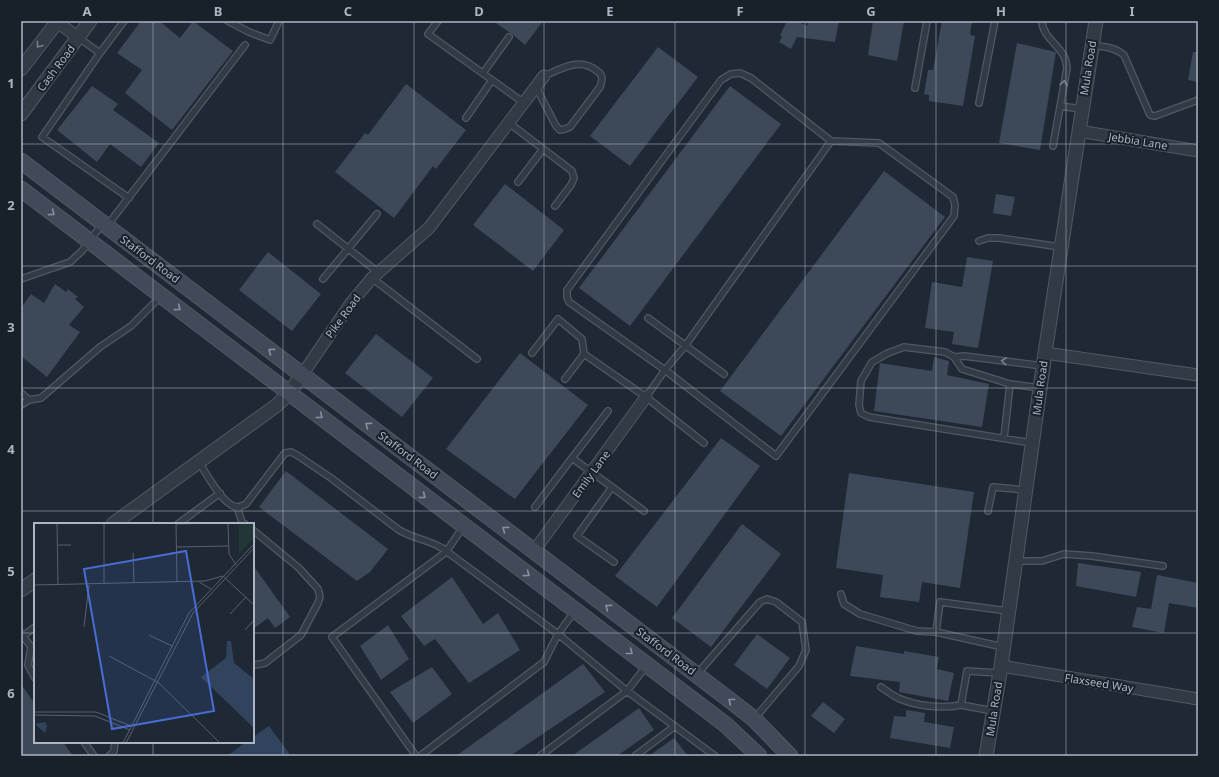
<svg xmlns="http://www.w3.org/2000/svg" width="1219" height="777" font-family="'Noto Sans',sans-serif">
  <rect width="100%" height="100%" fill="#1f2935"/>
  <path fill="#32445d" d="M269,726l22,30h-64l19,-14h7v-5z"/>
  <path fill="#3d4958" d="M141,21h18l21,17 13,-17 40,30 -61,79 -47,-37 17,-23 -25,-17z
    M493,21h50l-18,24 -13,-11z
    M787,21h9l11,5 1,-5h31l-4,21 -38,-5 -6,12 -12,-7 3,-5 -2,-2z
    M873,21h31l-7,40 -29,-6z
    M942,21h30l-2,14 5,1 -12,70 -34,-5v-6l-5,-1 4,-24h5z
    M1017,43l39,9 -16,98 -41,-7z
    M658,47l40,30 -68,89 -40,-30z
    M1193,52h5v30l-10,-2z
    M406,84l60,46 -30,39 -3,-3 -39,52 -59,-46 30,-39 3,2z
    M92,86l26,18 -5,6 46,33 -18,24 -31,-23 -13,18 -40,-32z
    M730,86l51,38 -151,202 -51,-38z
    M884,171l61,46 -164,219 -61,-45z
    M505,184l59,46 -31,41 -60,-46z
    M996,194l19,3 -4,19 -18,-3z
    M268,252l53,42 -29,37 -53,-41z
    M967,257l26,4 -15,87 -26,-4 2,-12 -29,-4 7,-46 30,5z
    M55,284l11,8 2,-3 10,8 -3,2 9,8 -15,18 11,7 -33,45 -26,-21v-48l10,-14 13,9z
    M376,334l57,44 -31,39 -57,-44z
    M520,353l68,52 -73,94 -69,-50z
    M934,357l15,4 -2,14 42,9 -7,43 -108,-16 6,-48 52,8z
    M721,438l39,28 -103,141 -42,-31z
    M286,471l102,78 -18,23 -13,9 -98,-74z
    M849,473l125,19 -14,96 -38,-6 -3,20 -39,-5 3,-22 -47,-7z
    M742,524l39,30 -70,93 -39,-29z
    M1078,563l63,9 -5,25 -60,-11z
    M253,565l37,52 -15,11 -7,-10 -15,11z
    M1157,575l41,8v25l-29,-5 -5,30 -32,-6 5,-20 14,2z
    M452,577l31,47 15,-11 22,37 -51,33 -34,-44 -11,7 -23,-30z
    M388,625l21,34 -28,21 -21,-34z
    M757,634l33,24 -23,31 -33,-24z
    M856,646l48,8v-3l35,6 -2,12 17,4 -6,28 -49,-9 1,-10 -50,-6z
    M583,664l22,28 -95,64h-54z
    M432,667l20,27 -39,29 -23,-31z
    M21,684l14,20v38h28l10,14h-52z
    M823,702l22,17 -11,14 -23,-17z
    M639,708l15,22 -37,26h-45z
    M906,710l19,3 -1,9 30,5 -4,21 -60,-10 4,-22 12,1z
    M674,738l14,18h-39z"/>
  <g fill="none" stroke-linecap="round" stroke-linejoin="round">
    <defs>
      <path id="service" d="M228,21l21,11 21,8 9,-19
        M438,21l-10,13 96,69
        M1042,21c1,20 24,25 25,47l-14,78
        M79,38l21,15 24,-32
        M1092,45c11,2 23,2 32,10l26,60 5,1 43,-16
        M100,53l-58,84 87,61
        M483,73l26,-36
        M740,73l11,5 80,63 48,2 74,54 2,8 -1,11 -178,240 -111,-86 -96,-68 -2,-5v-7l154,-210 10,-6z
        M536,87l20,39 4,4 5,-1 5,-2 30,-40c2,-6 4,-12 -3,-16 -17,-14 -35,-3 -53,5
        M915,88l12,-67
        M979,103l16,-82
        M1060,106l22,3
        M466,118l26,-38
        M509,123l63,48 2,7 -3,7 -16,21
        M518,182l25,-33
        M317,224l62,49
        M107,226l138,-181
        M979,241l9,-3h11l62,9
        M372,278l105,81
        M21,279l49,-17 12,-11 21,-28
        M323,279l54,-65
        M648,318l76,56
        M532,353l26,-34 24,20 2,15 62,43 58,46
        M954,357l10,-1 79,10
        M565,379l19,-25
        M21,393l8,7 12,-2 59,-51 31,-21 29,-29
        M646,397l19,-27 20,-24 146,-205
        M21,405l8,-5
        M608,411l-36,47 40,29 -35,49 37,26
        M1004,438l6,-54
        M1032,443l-163,-26 -8,-4 -2,-8 2,-24 11,-19 16,-9 16,-6 41,5 9,5 8,12 48,15 30,4
        M199,462c7,11 24,44 38,45 3,0 6,-2 9,-3l39,-51 6,-1 6,3 34,23 68,52c13,8 30,10 43,18l116,86 69,57 20,-26
        M612,487l32,24
        M237,507l5,15 3,2
        M535,507l37,-49
        M988,511l5,-24 32,3
        M178,524l42,-31
        M253,530l46,38 19,21 2,8 -2,6 -17,32 -36,28 -10,2
        M1016,561h26l22,-7 28,2 71,10
        M841,594l3,10 16,10 57,17 19,1
        M21,633l10,14 -3,18 7,13
        M23,636l12,-9
        M1003,647l-67,-15 4,-30 68,9
        M697,674l63,-72 7,-3 9,3 26,20 4,28 -7,16 -44,52
        M881,687c6,4 11,8 17,11 18,8 43,11 63,7
        M993,711l-32,-6 6,-34 32,2
        M84,742l10,14
        M109,756l5,-5 1,-9
        M416,756l-84,-119 114,-85 17,-25
        M420,756l124,-94 14,-28 16,-22
        M540,756l87,-65 88,65
        M635,756l40,-30"/>
      <path id="minor" d="M57,22l22,16
        M1079,131l119,20
        M1045,353l153,22
        M302,375l49,-72 21,-25 57,-50 115,-152
        M534,551l112,-154
        M1001,666l197,33"/>
      <path id="tertiary" d="M21,69l37,-48
        M21,114l69,-93
        M113,524l164,-119 12,-12 13,-18
        M21,590l14,-10
        M986,756l15,-90 44,-313 51,-332"/>
      <path id="secondary" d="M21,161l710,540 23,18 36,37
        M21,189l705,536 33,31"/>
    </defs>
    <use href="#service" stroke="#505864" stroke-width="8"/>
    <use href="#minor" stroke="#505864" stroke-width="13"/>
    <use href="#tertiary" stroke="#505864" stroke-width="15"/>
    <use href="#secondary" stroke="#505864" stroke-width="17"/>
    <use href="#service" stroke="#323a46" stroke-width="5.5"/>
    <use href="#minor" stroke="#323a46" stroke-width="11"/>
    <use href="#tertiary" stroke="#323a46" stroke-width="13"/>
    <use href="#secondary" stroke="#404a59" stroke-width="15"/>
  </g>
  <defs><path id="oneway-chevron" d="M-2-3.5L2.5 0L-2 3.5" fill="none" stroke-width="1.6" stroke-linecap="round" stroke-linejoin="round"/></defs>
  <g stroke="#757e8b">
    <use href="#oneway-chevron" transform="translate(39 45) rotate(127)"/>
    <use href="#oneway-chevron" transform="translate(1064 83) rotate(-80)"/>
    <use href="#oneway-chevron" transform="translate(1004 361) rotate(-174)"/>
  </g>
  <g stroke="#86909e">
    <use href="#oneway-chevron" transform="translate(52 213) rotate(37)"/>
    <use href="#oneway-chevron" transform="translate(178 308) rotate(37)"/>
    <use href="#oneway-chevron" transform="translate(271 351) rotate(-143)"/>
    <use href="#oneway-chevron" transform="translate(320 416) rotate(38)"/>
    <use href="#oneway-chevron" transform="translate(368 425) rotate(-143)"/>
    <use href="#oneway-chevron" transform="translate(423 496) rotate(38)"/>
    <use href="#oneway-chevron" transform="translate(505 529) rotate(-143)"/>
    <use href="#oneway-chevron" transform="translate(527 574) rotate(37)"/>
    <use href="#oneway-chevron" transform="translate(608 607) rotate(-143)"/>
    <use href="#oneway-chevron" transform="translate(630 652) rotate(38)"/>
    <use href="#oneway-chevron" transform="translate(731 701) rotate(-142)"/>
  </g>
  <path fill="none" stroke="#acb5c3" stroke-width="1" stroke-opacity="0.55" d="M153,21v503M283,21v735M414,21v735M544,21v735M675,21v735M805,21v735M936,21v735M1066,21v735M21,144h1177M21,266h1177M21,388h1177M21,511h1177M21,633h14M253,633h945M153,742v14"/>
  <g text-anchor="middle" stroke-width="4" stroke-linejoin="round" paint-order="stroke">
    <g font-size="11" fill="#acb5c3" stroke="#18202a">
      <text transform="translate(56 68) rotate(-53)" y="4">Cash Road</text>
      <text transform="translate(1088 68) rotate(-81)" y="4">Mula Road</text>
      <text transform="translate(1138 141) rotate(9)" y="4">Jebbia Lane</text>
      <text transform="translate(150 259) rotate(37)" y="4">Stafford Road</text>
      <text transform="translate(343 316) rotate(-54)" y="4">Pike Road</text>
      <text transform="translate(1040 388) rotate(-82)" y="4">Mula Road</text>
      <text transform="translate(408 455) rotate(37)" y="4">Stafford Road</text>
      <text transform="translate(591 474) rotate(-54)" y="4">Emily Lane</text>
      <text transform="translate(666 651) rotate(37)" y="4">Stafford Road</text>
      <text transform="translate(1099 683) rotate(9)" y="4">Flaxseed Way</text>
      <text transform="translate(994 709) rotate(-81)" y="4">Mula Road</text>
    </g>
  </g>
  <g transform="translate(34 523)">
    <rect width="220" height="220" fill="#1f2935"/>
    <path d="M205,0h15v15l-15,16z" fill="#223637"/>
    <path d="M193,118h4l3,22 20,16v49l-53,-51 25,-19zM11,199l2,4 -2,7 -10,-9z" fill="#32445d"/>
    <path fill="none" stroke="#57616e" stroke-width="1" d="M23,0l1,62M70,0v61M142,0l1,59M194,0l1,31 7,11M142,1l47,-1M24,22h13M142,24l52,-1M99,30l1,30M165,59l12,7M0,62l171,-4 18,-5 31,29M196,91l16,-17M50,104l5,-42M211,107l9,-10M115,112l23,11M75,133l50,27 61,60M0,189h62l35,14M0,192l61,1 35,14M89,220l66,-130 65,-69M92,220l67,-130 61,-65"/>
    <path fill="#486dd2" fill-opacity="0.15" stroke="#486dd2" stroke-width="2" d="M152,28l28,160 -102,18 -28,-160z"/>
    <rect width="220" height="220" fill="none" stroke="#acb5c3" stroke-width="2"/>
  </g>
  <rect width="1219" height="777" fill="none" stroke="#18202a" stroke-width="44"/>
  <rect x="22" y="22" width="1175" height="733" fill="none" stroke="#acb5c3" stroke-width="1.5"/>
  <g font-size="13" text-anchor="middle" font-weight="bold" fill="#acb5c3">
    <text x="87" y="16">A</text>
    <text x="218" y="16">B</text>
    <text x="348" y="16">C</text>
    <text x="479" y="16">D</text>
    <text x="610" y="16">E</text>
    <text x="740" y="16">F</text>
    <text x="871" y="16">G</text>
    <text x="1001" y="16">H</text>
    <text x="1132" y="16">I</text>
    <text x="11" y="88">1</text>
    <text x="11" y="210">2</text>
    <text x="11" y="332">3</text>
    <text x="11" y="454">4</text>
    <text x="11" y="576">5</text>
    <text x="11" y="698">6</text>
  </g>
</svg>
